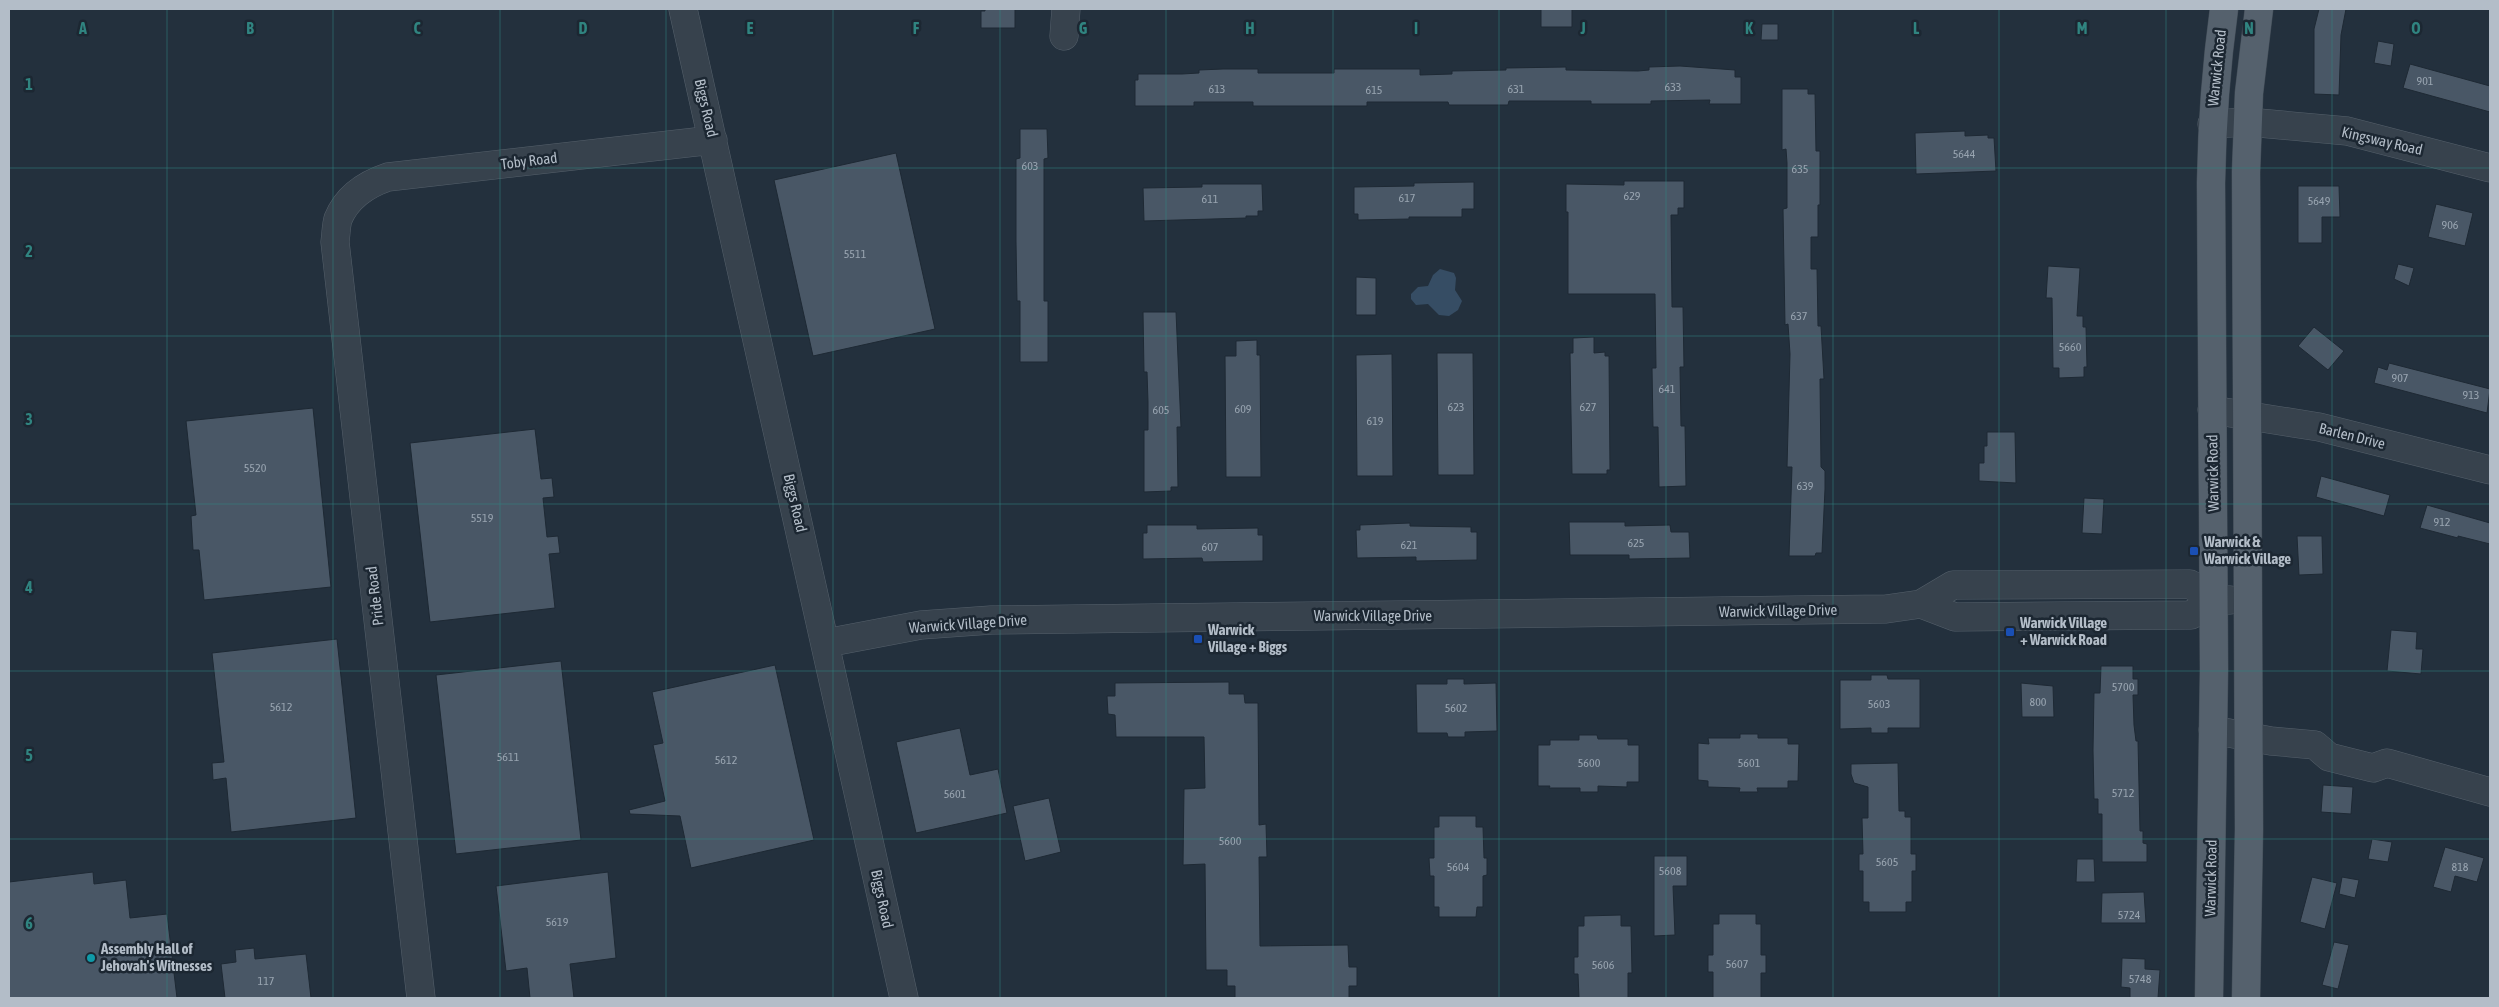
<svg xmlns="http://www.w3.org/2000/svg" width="2499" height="1007" font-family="'Asap Condensed',sans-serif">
  <rect width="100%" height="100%" fill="#23303d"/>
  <path fill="#364d64" d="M1440,269l14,4 2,5 -1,12 7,11 -4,9 -9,6 -10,-1 -11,-11 -12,1 -5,-6v-5l7,-7 10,-1 5,-11z"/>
  <path fill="#495766" stroke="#1e2934" d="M985,9h30v19h-34v-17h4z
    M1541,9h31v18h-31z
    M2319,9h27l-5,26 -2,60 -25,-1v-65z
    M1762,24h16v16h-17z
    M2378,41l16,3 -3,22 -17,-3z
    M2410,64l80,22v26l-87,-24z
    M1680,66l55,4v7h6v27h-32l1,-4 -59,1v3h-60v-3h-82l-1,4h-59l-1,-3h-81v4h-114v-4h-59v4h-59v-26h3v-6h44l17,-1v-3l24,-1h35v4h76v-4h86v6l32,-1v-3l54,-1v-2l60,-1v3l72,1 11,-1v-3z
    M1782,89h26v5h7l1,57h4v54h-2v32h-7v32h6l1,57h3l3,53h-4l1,88 4,4v18l-3,64h-6l-1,3h-26l3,-89h-5l3,-113 -2,-30 -3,1 -2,-116 4,-1v-45l-1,-14 -4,1z
    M1020,129h27l1,29 -4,1v142h4v61h-28v-61h-3l-1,-59v-83l4,-1z
    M1965,131v5l23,-1v3h6l2,33 -80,3 -1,-41z
    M896,153l39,176 -122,27 -39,-176z
    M1624,181h60v27h-6v7h-7l1,92h11l1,60h-4l1,59h4l1,60 -27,1 -1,-60h-5l-1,-59h4l-1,-74h-87v-82h-2v-28l58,1z
    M1474,182v27h-12v8h-53v2l-51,1v-6h-4v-27l60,-1v-3z
    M1202,184h60l1,27h-5v5h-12v2l-102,3 -1,-33 59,-1z
    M2298,186h41l1,31h-18v26h-24z
    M2436,204l37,9 -8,33 -37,-9z
    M2398,264l16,4 -5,18 -15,-7z
    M2048,266l32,2 -3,48h6v11h3l1,40h-3v10l-25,1v-10h-6l-1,-70h-6z
    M1356,277l20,1v37h-20z
    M1143,312h33l5,115h-4l1,60h-7v4l-27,1v-62h4v-28l-1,-30h-3z
    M2314,327l30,24 -16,19 -30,-24z
    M1594,337v16l11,-1v4h4l1,114h-3v4h-35l-2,-121h3v-15z
    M1257,340v15h3l1,122h-35l-1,-121h11v-15z
    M1437,353h36l1,122h-36z
    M1392,354l1,122h-36l-1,-121z
    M2389,363l101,26 -3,24 -113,-30 4,-16 9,3z
    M313,408l18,179 -127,13 -5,-50h-6l-2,-34 5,-1 -10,-94z
    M535,429l6,50 11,-1 2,19 -11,1 4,39 11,-1 2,17 -11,1 6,54 -125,14 -20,-179z
    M1987,432h28l1,51 -37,-2v-18h5v-17h3z
    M2321,476l69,19 -6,21 -68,-19z
    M2084,498l20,1 -2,35 -20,-1z
    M2427,505l63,18v21l-32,-8v2l-38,-10z
    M1569,522h56v4l45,-1 1,7h18l1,26 -61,1v-4h-59z
    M1410,523v3l61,1v5h6v28l-61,1v-4l-59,1 -1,-28h4v-5z
    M1147,525h50v4l61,-1v7h5v26l-60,1 -1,-4 -59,1v-26h4z
    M2297,536h25l1,38 -24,1z
    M2391,630l26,2 -1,17h7l-2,25 -34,-3z
    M337,639l19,179 -125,14 -5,-54 -13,2 -1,-17 12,-1 -12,-109z
    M561,661l20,179 -125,14 -20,-179z
    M775,665l39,175 -123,28 -11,-52 -50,-2 -1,-4 36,-9 -12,-56 10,-2 -11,-51z
    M2101,666h32v13h5v16h-5l1,30 2,16h2l2,90h3v12l4,1v18h-45v-48h-4v-15h-4l-1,-49 1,-57h6z
    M1871,675h16l1,4h32v49h-32v5h-17v-5l-31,1v-49h31z
    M1447,679h17v5l32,-1 1,48 -32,1v5h-17l-1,-4h-30l-1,-49h31z
    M1229,682v12h15l1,9h13l1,122 7,-1 1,33h-8l1,89 88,-1 1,22h8v19h-8v12h-114v-12h-8v-16h-21l-1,-106 -22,1 1,-76 21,-1 -1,-51h-88l-1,-22 -7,-1 -1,-18h8v-13z
    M2021,683l32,3 1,31h-32z
    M960,728l10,47 28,-6 9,44 -91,20 -20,-91z
    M1740,734h18v4h30v6h11l-1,37h-10v7h-31l1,4h-19l1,-4 -32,-1v-6l-10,-1v-37l11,1 -1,-6h32z
    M1579,735h18l1,4h30v6h11v37h-12v5l-29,-1v6h-18v-4h-31l1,-2h-12v-41h12v-5h29z
    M1898,763l1,48h6v6h6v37h5v17h-4v31h-6v10h-37v-10h-6v-31h-4v-17h4l-1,-36h6v-31l-14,-4 -3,-9v-10z
    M2323,785l30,2 -2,27 -30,-2z
    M1049,798l12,54 -36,9 -12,-55z
    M1439,816h37v11h7l1,31h3v17l-4,1v31h-6l-1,10h-37v-10h-5v-31h-4l-1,-18h5v-31h5z
    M2372,839l20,3 -4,20 -20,-3z
    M2445,847l39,11 -7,24 -22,-6 -4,16 -18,-5z
    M1654,856h33v30h-14l2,49 -21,1z
    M2077,859h17l1,23h-19z
    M93,872l1,12 32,-4 4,38 37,-4 10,84h-168v-116z
    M608,872l8,86 -46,6 4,34h-44l-3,-30 -21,3 -10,-85z
    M2312,877l25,6 -12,46 -25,-7z
    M2342,877l17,3 -4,18 -16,-4z
    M2144,892l2,31h-45l1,-30z
    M1719,914h37v10h5v31h5v18h-5v25h-48v-26h-5v-17h5v-31h6z
    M1621,915v11h10l1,47h-4v25h-49l-1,-24h-4v-17h4v-31h6v-10z
    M2334,942l15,3 -11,44 -16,-4z
    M254,948l1,11 51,-5 5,44h-86l-4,-34 15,-2 -1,-12z
    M2122,958l23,1v10l15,1 -2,28h-28v-10l-9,-1z"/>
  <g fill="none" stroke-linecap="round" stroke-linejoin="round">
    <defs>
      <path id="minor" d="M683,9l221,989
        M1064,36l2,-27
        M2212,124l36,-2 99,9 143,37
        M2212,410l107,17 171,43
        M1921,604l34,13 236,-2 23,-15h16
        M826,643l95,-18 70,-5 895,-11 35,-5 32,-19 237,-1 24,16
        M2213,730l58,11 44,4 14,12 44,11 14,-5 103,29
        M421,998l-86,-756c1,-7 1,-16 3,-23 9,-22 29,-35 50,-42l325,-37"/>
      <path id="major" d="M2209,998l5,-329 -3,-486c1,-59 5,-116 13,-174
        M2246,998l3,-169 -3,-657 3,-79 10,-84"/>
    </defs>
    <use href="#minor" stroke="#55606b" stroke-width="29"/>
    <use href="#major" stroke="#404b56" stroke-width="29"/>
    <use href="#minor" stroke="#37424d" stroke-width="28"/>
    <use href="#major" stroke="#55616d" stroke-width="28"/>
  </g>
  <path fill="none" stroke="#308480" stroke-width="1" stroke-opacity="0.55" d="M167,9v989M333,9v989M500,9v989M666,9v989M833,9v989M1000,9v989M1166,9v989M1333,9v989M1499,9v989M1666,9v989M1833,9v989M1999,9v989M2166,9v989M2332,9v989M9,168h2481M9,336h2481M9,504h2481M9,671h2481M9,839h2481"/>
  <g fill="#1a4fb4" stroke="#1c2732" stroke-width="2">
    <rect x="2189" y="546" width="10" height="10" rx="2.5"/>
    <rect x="2005" y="627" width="10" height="10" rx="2.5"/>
    <rect x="1193" y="634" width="10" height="10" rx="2.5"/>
  </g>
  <circle fill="#0f9aa8" stroke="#1c2732" stroke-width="2" cx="91" cy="958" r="5"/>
  <g text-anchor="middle" stroke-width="5" stroke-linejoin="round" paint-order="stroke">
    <g font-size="12" fill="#98a4b0">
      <text x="2425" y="85">901</text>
      <text x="1673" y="91">633</text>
      <text x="1217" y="93">613</text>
      <text x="1516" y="93">631</text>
      <text x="1374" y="94">615</text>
      <text x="1964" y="158">5644</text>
      <text x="1030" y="170">603</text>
      <text x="1800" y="173">635</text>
      <text x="1632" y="200">629</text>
      <text x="1407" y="202">617</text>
      <text x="1210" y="203">611</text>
      <text x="2319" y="205">5649</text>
      <text x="2450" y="229">906</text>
      <text x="855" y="258">5511</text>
      <text x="1799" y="320">637</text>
      <text x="2070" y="351">5660</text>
      <text x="2400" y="382">907</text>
      <text x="1667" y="393">641</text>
      <text x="2471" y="399">913</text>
      <text x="1456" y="411">623</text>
      <text x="1588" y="411">627</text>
      <text x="1243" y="413">609</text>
      <text x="1161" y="414">605</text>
      <text x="1375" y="425">619</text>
      <text x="255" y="472">5520</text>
      <text x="1805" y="490">639</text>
      <text x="482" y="522">5519</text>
      <text x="2442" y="526">912</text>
      <text x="1636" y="547">625</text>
      <text x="1409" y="549">621</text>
      <text x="1210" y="551">607</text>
      <text x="2123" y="691">5700</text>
      <text x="2038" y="706">800</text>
      <text x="1879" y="708">5603</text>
      <text x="281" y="711">5612</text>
      <text x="1456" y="712">5602</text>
      <text x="508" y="761">5611</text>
      <text x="726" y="764">5612</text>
      <text x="1589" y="767">5600</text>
      <text x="1749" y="767">5601</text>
      <text x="2123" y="797">5712</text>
      <text x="955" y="798">5601</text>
      <text x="1230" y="845">5600</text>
      <text x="1887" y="866">5605</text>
      <text x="1458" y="871">5604</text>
      <text x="2460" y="871">818</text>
      <text x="1670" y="875">5608</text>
      <text x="2129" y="919">5724</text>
      <text x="557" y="926">5619</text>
      <text x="1737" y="968">5607</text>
      <text x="1603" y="969">5606</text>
      <text x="2140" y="983">5748</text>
      <text x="266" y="985">117</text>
    </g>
    <g font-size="15" fill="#b3bdc8" stroke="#1c2732">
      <text transform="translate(2217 68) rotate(-84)" y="5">Warwick Road</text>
      <text transform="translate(706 108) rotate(77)" y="5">Biggs Road</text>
      <text transform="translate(2382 141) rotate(13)" y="5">Kingsway Road</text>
      <text transform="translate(529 161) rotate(-7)" y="5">Toby Road</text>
      <text transform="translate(2352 436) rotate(14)" y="5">Barlen Drive</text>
      <text transform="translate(2213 473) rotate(-91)" y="5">Warwick Road</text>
      <text transform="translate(795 503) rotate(77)" y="5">Biggs Road</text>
      <text transform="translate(375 596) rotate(-97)" y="5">Pride Road</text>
      <text transform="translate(1778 611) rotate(-1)" y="5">Warwick Village Drive</text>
      <text x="1373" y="621">Warwick Village Drive</text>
      <text transform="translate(968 624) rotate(-4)" y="5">Warwick Village Drive</text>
      <text transform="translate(2211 878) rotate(-89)" y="5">Warwick Road</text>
      <text transform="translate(882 899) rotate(78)" y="5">Biggs Road</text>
    </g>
    <g font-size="15" font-weight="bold" fill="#b3bdc8" stroke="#1c2732" text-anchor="start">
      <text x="2204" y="547">Warwick &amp;<tspan x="2204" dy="17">Warwick Village</tspan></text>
      <text x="2020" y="628">Warwick Village<tspan x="2020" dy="17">+ Warwick Road</tspan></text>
      <text x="1208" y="635">Warwick<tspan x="1208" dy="17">Village + Biggs</tspan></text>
      <text x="101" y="954">Assembly Hall of<tspan x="101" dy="17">Jehovah's Witnesses</tspan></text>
    </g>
  </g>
  <g font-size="16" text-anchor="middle" font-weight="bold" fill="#308480" stroke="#1c2732" stroke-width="5" stroke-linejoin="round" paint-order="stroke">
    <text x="83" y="34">A</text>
    <text x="250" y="34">B</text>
    <text x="417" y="34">C</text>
    <text x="583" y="34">D</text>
    <text x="750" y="34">E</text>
    <text x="916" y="34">F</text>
    <text x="1083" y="34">G</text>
    <text x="1250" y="34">H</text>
    <text x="1416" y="34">I</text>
    <text x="1583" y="34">J</text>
    <text x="1749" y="34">K</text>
    <text x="1916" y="34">L</text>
    <text x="2082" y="34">M</text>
    <text x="2249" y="34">N</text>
    <text x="2416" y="34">O</text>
    <text x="29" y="90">1</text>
    <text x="29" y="257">2</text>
    <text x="29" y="425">3</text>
    <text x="29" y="593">4</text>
    <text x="29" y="761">5</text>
    <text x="29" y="929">6</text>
  </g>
  <rect width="2499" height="1007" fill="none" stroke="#b3bdc8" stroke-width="20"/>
</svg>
